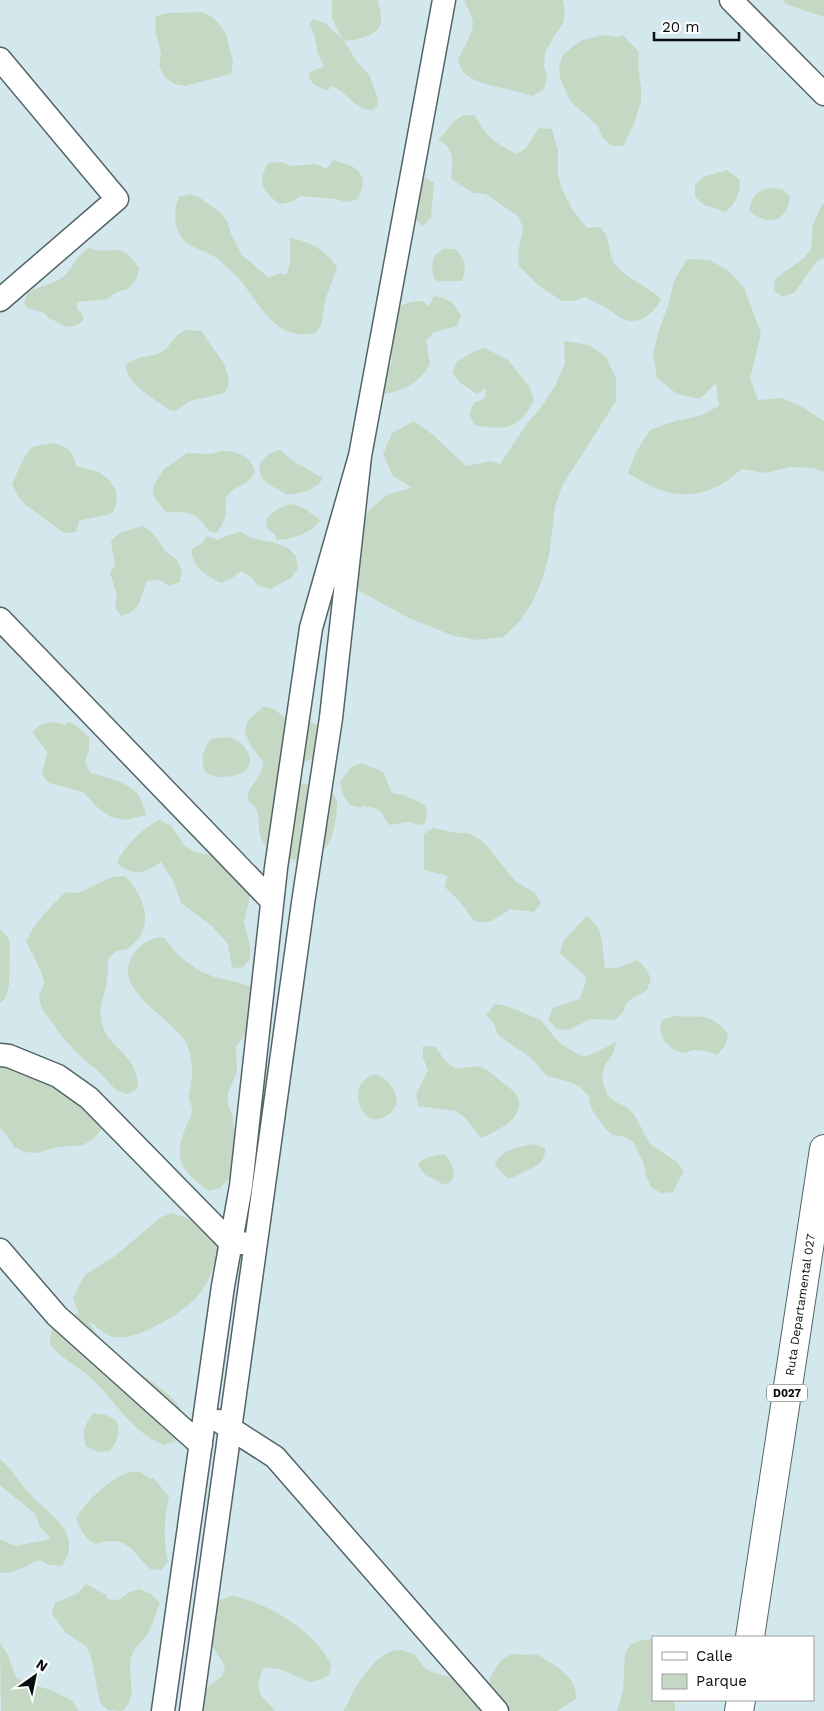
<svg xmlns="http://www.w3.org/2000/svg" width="824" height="1711" font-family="'Work Sans',sans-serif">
  <rect width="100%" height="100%" fill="#d3e8ec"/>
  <path fill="#c5d8c3" d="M332,0h46c1,5 3,11 3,17 2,20 -24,22 -37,24l13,21 13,14 8,24 -1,6 -4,4c-18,1 -25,-18 -41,-24l-4,4c-9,-2 -19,-6 -19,-17l15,-7 -6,-12 -4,-20 -5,-10 4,-5 12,4 17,16 -10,-21z
    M464,0h99l2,12 -2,12 -7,9 -11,20 -1,13 3,11 -3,12 -12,7c-19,-8 -55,-9 -69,-24 -2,-3 -3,-8 -5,-11 5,-15 20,-31 13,-46 -2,-5 -5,-10 -7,-15z
    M782,0h42v17l-36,-12z
    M201,12l12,5 8,9 6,11 6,25 -2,12 -46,12 -11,-2 -10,-8 -5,-11 2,-11 -6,-26 1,-12 12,-3z
    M605,35l13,2 5,-2 16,17 -1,13 3,23v13l-7,23 -11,22h-11l-10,-9 -4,-11 -28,-25 -10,-23 -1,-12 4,-11 8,-7 11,-8z
    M463,115h12c10,21 21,29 42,39l9,-6 13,-20 13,1 6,22v24l3,12 11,22 15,19 13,-1c2,3 5,6 7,10 3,8 2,18 7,26 8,13 35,24 47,36 -7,14 -21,27 -38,20 -7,-3 -11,-8 -16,-11 -8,-4 -15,-7 -22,-11l-11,4h-12l-24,-16 -19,-19 -1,-13 5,-24 -4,-12 -33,-23 -13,-1 -22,-14c1,-15 5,-33 -13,-38l15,-19z
    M334,160c6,3 13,3 19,7 13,8 11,20 5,32l-11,3 -12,-3 -34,-3 -10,6 -12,2c-17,-14 -22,-21 -11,-41l13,-1 11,4 24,-2 10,5z
    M727,170l13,10c0,14 -4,22 -14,32l-22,-7 -9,-8v-11l8,-9z
    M425,177l9,6 -3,35 -8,8 -9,-8 3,-32z
    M771,188l11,1 8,8c-3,26 -23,30 -41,13 3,-14 8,-19 22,-22z
    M190,194l10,4 20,14 7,9 4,13 11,21 27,23 11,-5 6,2 4,-11v-26c18,3 38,13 47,30l-12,32 -3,23 -7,10c-40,9 -54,-28 -75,-53 -6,-7 -13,-13 -20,-19 -12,-12 -32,-11 -40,-26 -7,-12 -6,-26 -1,-38z
    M822,204h2v53l-8,5 -21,30 -12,5 -9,-6 1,-12 29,-21 7,-9 2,-24z
    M89,248c25,9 29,-11 50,20l-3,12 -8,9 -11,3 -10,7 -30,3v7l5,5 2,6c-10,8 -16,9 -27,2 -5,-3 -9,-3 -13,-9l-16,-5 -4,-5 4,-10c11,-7 23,-8 34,-15 11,-9 14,-23 27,-30z
    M444,249h11c11,11 12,18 7,32h-24l-4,-2 -2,-12 2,-11z
    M687,259l23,1 19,11 15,17 17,45 -11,46 8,21 24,-2 20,9 22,14v51l-11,-4 -23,-1 -25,6 -23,-4c-7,5 -14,12 -22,16 -35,18 -61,8 -92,-12l8,-21 14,-22 25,-9 24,-5 20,-10 -3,-23 -16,16 -23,-5 -20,-16 -4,-24 6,-24 9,-24 6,-25z
    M434,296c16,3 19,6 27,19l-4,11 -23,6 -8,9 4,23c-10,18 -27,28 -48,30l1,-11 9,-22 -1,-12 1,-35 8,-8 11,-4 11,-1 7,5z
    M186,330l16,1c9,19 36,39 23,62l-35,8 -15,10 -6,-1c-13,-11 -44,-26 -43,-45 14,-12 24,-6 37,-14 9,-6 8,-14 23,-21z
    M564,341l25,4 17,12 10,21v23l-54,85 -7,21 -6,49 -7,24 -9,21 -13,20 -17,16 -25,3 -24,-4 -45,-18 -48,-26 -16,-18 13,-45 12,-20 18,-15 24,-6 -19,-12 -10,-22 9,-21 22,-12 18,13 34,32 25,-5 9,3 26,-39 16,-19 13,-20 10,-22z
    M485,348l23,12 22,28 4,12c-15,29 -28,31 -59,25l-6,-11 5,-11 11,-5 1,-10 -9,6 -18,-12 -7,-10 5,-11c12,-5 14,-10 28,-13z
    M53,443c15,4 21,9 23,23l23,6 10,8 7,10 1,12 -4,11c-11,4 -22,4 -34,8l-3,11 -12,1 -38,-28 -8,-9 -6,-11c3,-7 14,-35 21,-38 4,-2 16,-3 20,-4z
    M280,450l15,12 28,16c-7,13 -23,15 -36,17 -7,-5 -19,-10 -24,-16 -10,-15 3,-26 17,-29z
    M221,451c14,-1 31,5 34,21 -8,16 -25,14 -29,27 -1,2 0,5 0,8 0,11 -3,18 -10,26 -10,-2 -11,-9 -18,-15 -6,-6 -22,-7 -31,-5l-4,-4 -10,-14 1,-10 9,-15 24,-17 24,1z
    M291,504l13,4 16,12c-9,14 -28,19 -44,20l-1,-6c-22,-12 2,-27 16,-30z
    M142,526l10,6 14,20 10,7 6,11 -2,12 -11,4 -10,-6 -12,1c-8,18 -4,29 -26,35l-6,-9 2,-12 -7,-22 5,-8 -4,-24 8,-8z
    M240,532l12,6 24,5 12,5 8,8 2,12 -7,10 -21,11 -11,-3 -8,-9 -10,-6 -9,7 -11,5c-17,-10 -27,-13 -30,-33l11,-7 5,-7 11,4 11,-5z
    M258,707c20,-1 18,6 33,15h19l11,4v28l-21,11 -4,16c11,5 30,4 38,14 5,6 3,15 2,22 -2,10 -3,21 -9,29 -5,7 -33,16 -42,13 -8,-2 -19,-12 -23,-19 -5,-8 -2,-21 -5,-30 -3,-5 -8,-6 -9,-12 -2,-11 16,-20 15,-37 -17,-20 -29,-35 0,-53z
    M68,721l11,7 10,9v12l-4,12 5,12c17,4 34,8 47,20 4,5 7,15 9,22l-21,5 -14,-3 -11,-7 -17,-18 -34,-9 -7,-8 5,-23 -15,-20c13,-12 17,-11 34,-7z
    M225,737c20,0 41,33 7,39 -13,2 -15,2 -27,-4 -5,-14 -2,-21 6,-33z
    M362,763l21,9 9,21 12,2 21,10 2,6 -2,12 -5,2 -12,-3 -19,3c-11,-16 -5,-16 -27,-19v2l-12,-3 -7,-10 -3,-13 11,-15z
    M160,820l11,6 14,20 10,6 13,3 11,-1 33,33 -8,35 6,24v13l-7,8 -11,1 -4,-24 -16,-18 -31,-23 -8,-22 -12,-19c-17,11 -27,15 -43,2v-5c11,-16 24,-31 42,-39z
    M433,828l24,5h11l10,5 9,8 28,35 20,12 6,10 -7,9 -24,-3 -20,13h-14c-8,-7 -9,-12 -15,-19 -5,-6 -12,-11 -17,-17l4,-10 -24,-6v-36z
    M125,876c13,13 25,35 18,54 -3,8 -9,14 -15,19l-12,2 -8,8c0,10 0,18 -2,27 -3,13 -8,25 -4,38 7,27 35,27 36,64l-10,6 -11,-3 -18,-19 -18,-15 -18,-19 -22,-31 -2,-12 5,-11 -2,-11 -16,-32c10,-20 24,-34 40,-49l12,1 34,-16z
    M587,916c20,16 14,30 18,52 14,2 20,-4 33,-8l8,9 5,10 -4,11 -20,12 -4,10 -8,8 -24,-1 -23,11 -11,-1 -9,-9 5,-12 26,-9 5,-11 2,-11 -26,-24 3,-12z
    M0,929l9,10 1,12 -1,34 -3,12 -6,7z
    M163,937l16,19 19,14 16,7 23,5 12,4 8,9 -5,35 -9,7 -7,10 1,25 -9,21v12l5,12 1,14 -1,37 -4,11 -9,9 -11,3c-24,-17 -36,-29 -25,-59 2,-7 8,-15 8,-22 0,-5 -3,-10 -3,-14 0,-4 2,-8 2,-12 2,-12 1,-26 -3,-37 -11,-29 -81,-56 -54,-94 8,-10 16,-15 29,-16z
    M495,1004l12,2 34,14 14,18 9,8 19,11 12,-4 21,-11 -3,12 -7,9 -4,11 2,12 4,10 9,7 10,4 8,9 15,28 27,18 7,9 -11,21 -12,1 -10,-6 -5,-11 -2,-12 -11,-22 -10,-6 -11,-1 -8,-8 -13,-19 -2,-12 -9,-9 -10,-5 -23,-6 -17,-19 -32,-22 -4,-11 -8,-9z
    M674,1016c26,2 36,-5 54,18l-3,12 -8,9 -11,-4 -12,-1 -11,3 -10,-4 -8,-7 -5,-11 2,-11z
    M423,1046l12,1c5,5 9,14 15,18 10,8 22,-2 33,3 7,3 13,9 19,14 5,5 14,9 16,16 6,22 -22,33 -37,40l-15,-19 -10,-8 -38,-5 -2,-11 12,-25 -5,-12z
    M25,1057l77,62 -1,11 -8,9 -10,6 -24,2 -23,6 -12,-1 -10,-5 -6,-10 -8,-9v-63z
    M376,1074c15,6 30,27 13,40 -27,22 -47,-33 -13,-40z
    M534,1144l11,4c1,16 -11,19 -23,25 -6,2 -9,6 -15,5l-12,-13c4,-15 26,-19 39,-21z
    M444,1154c9,9 16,24 1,31l-20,-10 -7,-10 3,-5 11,-4z
    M173,1213l24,9 1,6 21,14c-3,17 -6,32 -16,47 -12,20 -65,53 -89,48 -11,-3 -17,-11 -26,-16 9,13 16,26 28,36 15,12 55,34 63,50 5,12 0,23 -4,34l-11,4c-35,-13 -51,-50 -79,-72 -13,-10 -25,-16 -35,-29 1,-21 8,-28 29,-30l-6,-16 12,-23 30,-19 46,-39z
    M93,1413l13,2 10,5c5,13 2,20 -6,31l-12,1 -12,-6c-5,-14 -1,-21 7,-33z
    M0,1459c12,10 19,24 30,35 20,22 54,38 32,72l-12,-1 -10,-5c-14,5 -25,14 -40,13v-34l15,7 36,-7 -12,-14 -4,-11 -35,-29z
    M129,1472h11l11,7 2,-2 16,20c-5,22 -6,42 -1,65l-7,8 -11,-1c-19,-19 -23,-35 -55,-25 -11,-7 -15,-14 -19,-26 13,-20 31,-37 53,-46z
    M86,1584l20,11 2,4 11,1 9,-7 11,-4 12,5 9,9c-5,11 -7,23 -14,33 -5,7 -14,14 -15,23 -4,18 8,38 -9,52l-14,-1 -8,-7 -9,-46 -5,-11 -20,-13 -14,-19 3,-11 23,-10z
    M232,1596c37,7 81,34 99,68l-2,11c-20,12 -23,5 -42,-3 -8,-4 -16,-4 -24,-4l-5,15 2,11 15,17h-82l8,-19 21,-16 3,-10 -14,-22 1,-35 7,-9z
    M653,1639v61h22v11h-58l6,-20 2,-37 6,-10 11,-4z
    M0,1643l7,10 9,24 10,6 25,7 10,5 11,6 7,10h-78z
    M403,1650l12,5 7,10 9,7 25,7 26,29 -2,3h-137c5,-6 6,-11 9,-17 7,-14 25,-38 40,-43 3,-1 8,-1 11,-1z
    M513,1654l15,1 8,-1c6,3 11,7 17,10 14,10 23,17 23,35l-19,12h-53c-10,-16 -22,-25 -9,-42 5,-8 9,-12 18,-15z"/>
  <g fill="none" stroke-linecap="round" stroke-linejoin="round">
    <defs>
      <path id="minor" d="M731,0l93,94
        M0,59l117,140 -117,101
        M360,456l84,-456
        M0,619l272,282
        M0,1055l9,1 49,20 31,22 142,145h11
        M0,1250l57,66 144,129
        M219,1421l56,36 222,254
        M163,1711l60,-425 18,-100 35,-318 35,-240 49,-172 -29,262 -28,185 -112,808"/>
      <g id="primary">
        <path id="s1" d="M750,1637l74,-488"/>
        <path d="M739,1711l2,-11"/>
      </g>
    </defs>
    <use href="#minor" stroke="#526468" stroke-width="25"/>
    <use href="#primary" stroke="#526468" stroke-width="30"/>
    <use href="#minor" stroke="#fff" stroke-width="22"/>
    <use href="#primary" stroke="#fff" stroke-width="28"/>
  </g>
  <g text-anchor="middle" stroke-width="4" stroke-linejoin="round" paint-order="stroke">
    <rect fill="#fff" stroke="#515656" stroke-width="1" x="767" y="1384.5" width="40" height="17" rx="4"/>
    <g font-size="11" font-weight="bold" fill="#060d0e">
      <text x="787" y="1397">D027</text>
    </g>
    <g font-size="12" fill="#060d0e" stroke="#fff">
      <text dy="4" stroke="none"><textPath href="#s1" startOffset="336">Ruta Departamental 027</textPath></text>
    </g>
  </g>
  <rect x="652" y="1636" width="162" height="65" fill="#ffffff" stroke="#9b9e9f"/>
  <rect x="662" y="1652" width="25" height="8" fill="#ffffff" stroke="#9b9e9f"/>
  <text x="696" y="1661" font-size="15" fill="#060d0e">Calle</text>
  <rect x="662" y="1674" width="25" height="15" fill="#c5d8c3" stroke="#9b9e9f"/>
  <text x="696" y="1686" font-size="15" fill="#060d0e">Parque</text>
  <g transform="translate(35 1676) rotate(33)" stroke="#ffffff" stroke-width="4" paint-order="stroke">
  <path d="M0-4L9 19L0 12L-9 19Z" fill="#060d0e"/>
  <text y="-8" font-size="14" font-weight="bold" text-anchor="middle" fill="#060d0e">N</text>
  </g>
  <path d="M654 32v8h85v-8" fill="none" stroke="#060d0e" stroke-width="2.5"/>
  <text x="662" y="32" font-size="15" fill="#060d0e" stroke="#ffffff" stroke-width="4" paint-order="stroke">20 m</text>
</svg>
